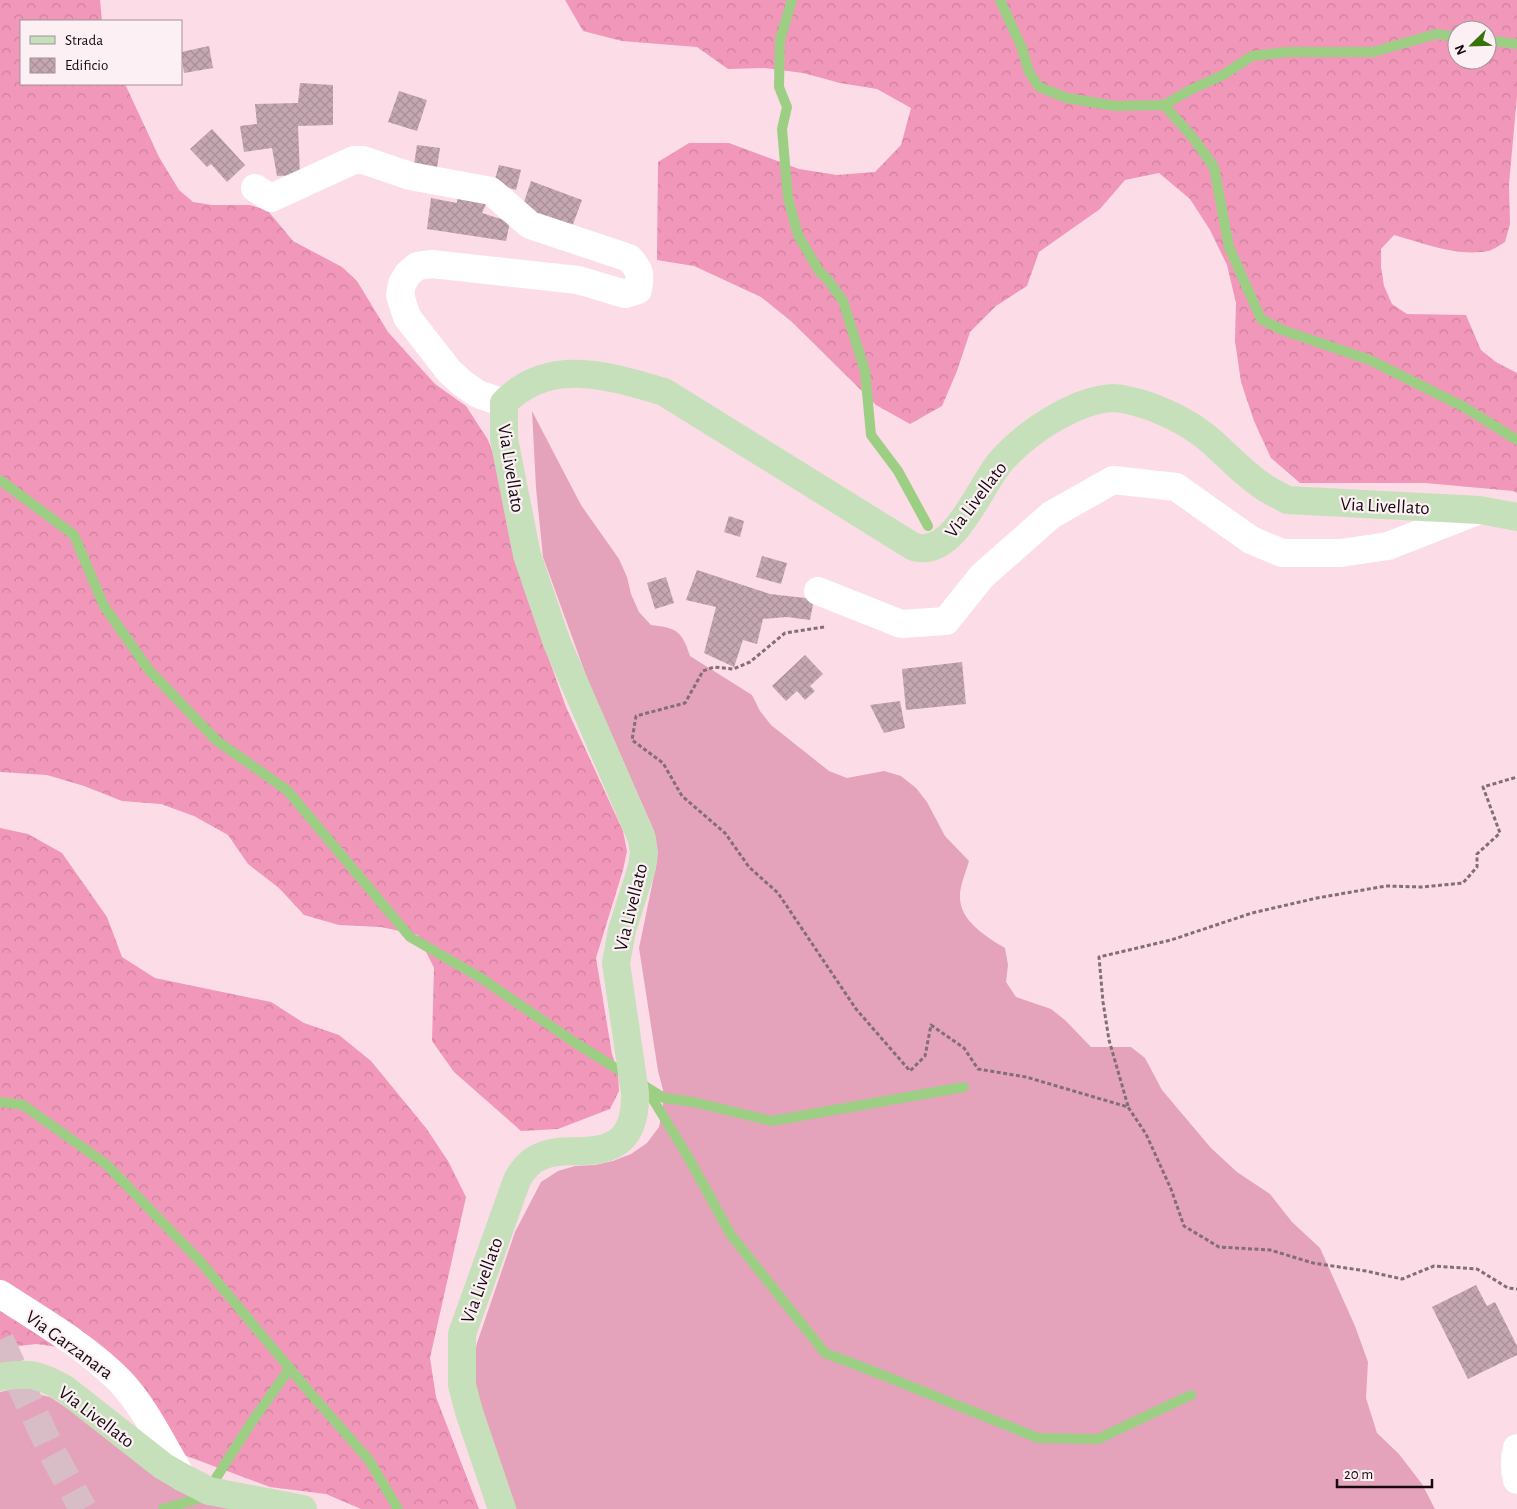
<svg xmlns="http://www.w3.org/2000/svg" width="1517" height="1509" font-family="'Alegreya Sans',sans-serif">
  <defs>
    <pattern id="forest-crowns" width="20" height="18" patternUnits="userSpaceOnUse" patternTransform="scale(1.25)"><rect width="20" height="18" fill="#f197b9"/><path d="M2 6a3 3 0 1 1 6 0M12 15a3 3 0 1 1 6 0" fill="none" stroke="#ce819e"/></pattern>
    <pattern id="building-cross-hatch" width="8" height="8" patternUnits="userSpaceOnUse" patternTransform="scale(1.25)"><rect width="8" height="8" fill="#c4a7b1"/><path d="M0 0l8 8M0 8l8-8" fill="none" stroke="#a88e97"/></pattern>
  </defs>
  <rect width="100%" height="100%" fill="#fcdde7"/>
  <path fill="#e5a3bb" d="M532,411l49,94 38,54 8,18 4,17 8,18 12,13c26,3 31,6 39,31l62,39 8,16 11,14 58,46 18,7 37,-7 17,5 15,12 11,14 18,34 24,25c-3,11 -9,24 -9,35 -1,24 26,41 45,52l3,17 -2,17 10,15 35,12 14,11 26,27h40l14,11 17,32 49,58 26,24 33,22 22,28 28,26 35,78 13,36 -2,36 11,35 22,21 23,30 13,25h-919l-31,-88 -11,-39 -1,-20 4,-19 38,-111 26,-50 17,-11 17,-5 20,-1 18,-4 18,-7 16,-11 12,-16 4,-19v-18l-5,-19 -19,-123 18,-87 -3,-30 -66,-150 -45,-124 -7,-69z
    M14,1389l36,8 34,22 162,90h-246v-117z"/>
  <path fill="url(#forest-crowns)" fill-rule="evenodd" d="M0,0h100l2,21h-81v63h104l34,73 20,33 14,12 19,3h38l18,6 25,30 49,26 15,14 31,51 47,52 31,22 22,34 7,18 28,128 43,121 57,124 4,20 -4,19 -27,88 16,96 6,18 1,19 -9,18 -52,20 -37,2 -67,-59 -22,-31 2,-73 -16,-33 -37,-8 -42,-2 -35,-10 -25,-27 -31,-24 -20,-29 -34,-19 -33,-12 -39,-3 -38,-15 -37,-11 -47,-3z
    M565,0h952v96l-8,88 1,40 -5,18c-5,3 -12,8 -17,9 -31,6 -65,-8 -94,-16l-13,14v18l3,19 8,18 15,10 59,1 15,35 15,12 21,11v120l-4,-2 -88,-8h-125l-29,-25 -17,-37 -13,-39 -6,-41 1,-38 -9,-38 -17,-35 -20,-31 -31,-26 -34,7 -25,29 -61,43 -12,34 -31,20 -26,26 -13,39 -15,35 -32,18 -34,-19 -84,-83 -31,-25 -67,-31 -37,-6 1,-98 31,-19h40l70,26 38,6 38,-3 26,-27 10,-37 -34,-19 -37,-6 -37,-10 -38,-5 -37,1 -31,-22 -75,-6 -39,-10zM1457,30h30v30h-30z
    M0,828l28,6 34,19 45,64 15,40 33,21 116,24 33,21 35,12 32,26 55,67 22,33 18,36 -36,161 6,39 43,112h-118l-35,-15 -56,-7 -97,-36 -100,-102 -37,-5 -36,4z"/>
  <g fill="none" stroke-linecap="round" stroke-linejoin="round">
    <path stroke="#9ccf84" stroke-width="10" d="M792,0l-12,40 -1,47 8,20 -5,22 6,69 10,37 21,36 9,9 15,21 22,70 6,64 27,36 30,55
      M1000,0l22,48 7,24 10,15 28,11 48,8 49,-1 30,34 20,28 15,80 32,72 21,11 88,30 94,47 53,33
      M1487,40l30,4
      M1164,105l26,-15 33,-15 29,-19 35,-4h86l63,-18 21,3
      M0,480l74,55 30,71 45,64 68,71 70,49 123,147 71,41 93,64 90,56 29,4 79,19 192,-34
      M646,1088l41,67 44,80 94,118 60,23 153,62 60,1 93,-44
      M0,1102l23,3 83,59 93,96 113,135 57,65 29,49
      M163,1509l41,-12 47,-74 39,-55"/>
  </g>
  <path fill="url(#building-cross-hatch)" d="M209,46l4,22 -29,5 -3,-21z
    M300,83l33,2v40l-35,1 2,49 -23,1 -5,-28 -28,4 -4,-26 17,-2 -2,-20 43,-1z
    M399,91l28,9 -10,31 -29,-9z
    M212,129l33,36 -18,17 -16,-18 -4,3 -17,-18z
    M417,145l23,3 -4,26 -23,-3z
    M499,165l22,5 -5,20 -22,-7z
    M531,181l51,19 -13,35 -46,-30z
    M457,197l30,5 -5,11 28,9 -4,19 -79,-12 4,-31 26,5z
    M729,516l15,5 -4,16 -16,-5z
    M762,556l25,7 -6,21 -25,-7z
    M697,570l73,24 44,5 -4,21 -23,-3 -24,2 -6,25 -14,-4 -9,27 -30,-14 12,-46 -30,-7z
    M666,577l8,26 -19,6 -8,-26z
    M805,655l18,19 -13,12 5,5 -10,9 -8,-9 -11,10 -14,-15z
    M962,662l4,42 -60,6 -4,-41z
    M900,701l5,27 -21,5 -14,-28z
    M1476,1285l11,21 8,-4 22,44v9l-49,24 -36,-72z"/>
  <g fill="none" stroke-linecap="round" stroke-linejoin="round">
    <path stroke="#d9bdc6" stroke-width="28" stroke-dasharray="28 14" stroke-linecap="butt" d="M0,1340l53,114 30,55"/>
    <path stroke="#826e75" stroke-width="3" stroke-dasharray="4 2.5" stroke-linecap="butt" d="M824,627l-39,6 -35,29 -17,7 -19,-2 -11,4 -18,32 -49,13 -4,24 31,23 19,33 43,37 24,34 29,26 78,116 54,62 15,-15 6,-31 33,23 14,21 48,8 102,30 18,27 25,55 13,37 35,21 51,3 43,13 53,8 36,8 32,-13 43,3 31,19 9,1
      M1128,1106l-19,-66 -6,-38 -4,-45 72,-17 81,-27 65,-15 69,-12 36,1 41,-4 14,-16v-13l23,-21 -17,-46 34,-10"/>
    <path stroke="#fff" stroke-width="28" d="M255,188l16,10 83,-38h9l47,16 81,15 39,34 99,33c11,12 12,16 9,32l-13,4 -47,-14 -146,-16 -15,2 -9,8 -6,10 -2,11 7,22 42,54 13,12 16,11 26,9
      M818,591l83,33 45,-3 36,-45 69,-61 62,-35 63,7 75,53 31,13h59l47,-7 92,-36
      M0,1294c41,27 86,52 120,87 25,26 43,65 62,96
      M1517,1448c-3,11 -3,20 0,32"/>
    <path stroke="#c7e0bc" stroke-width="28" d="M0,1377c29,-5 39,-3 65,12l98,77 19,11 27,14 94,18
      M502,1509l-33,-97 -7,-27v-51l55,-154c6,-11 13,-20 25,-24 13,-6 28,-4 42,-5 39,-1 52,-21 51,-58l-19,-130 6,-33 20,-63 2,-14 -2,-14 -85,-196 -30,-88 -23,-116v-36c45,-47 105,-27 160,-11l245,152c3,2 8,4 11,4 37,4 61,-65 82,-88 25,-28 73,-60 111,-62 9,0 23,4 33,7 23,8 48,21 66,37 17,15 33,33 52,45 7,5 15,8 23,13l193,10 37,7"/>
  </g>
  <g text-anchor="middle" stroke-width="4.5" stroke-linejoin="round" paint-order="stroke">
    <g font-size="19" fill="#140a0e" stroke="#fdf0f4">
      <text transform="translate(512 468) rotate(81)" y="7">Via Livellato</text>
      <text transform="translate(975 499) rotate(-53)" y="7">Via Livellato</text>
      <text transform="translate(1385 505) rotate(3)" y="7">Via Livellato</text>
      <text transform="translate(630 907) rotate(-76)" y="7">Via Livellato</text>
      <text transform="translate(481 1280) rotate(-70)" y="7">Via Livellato</text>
      <text transform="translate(70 1344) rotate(36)" y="7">Via Garzanara</text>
      <text transform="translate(97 1416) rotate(37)" y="7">Via Livellato</text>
    </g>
  </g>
  <rect x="20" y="20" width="162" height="65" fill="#fdf0f4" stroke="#a09498"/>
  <rect x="30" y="36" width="25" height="8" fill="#c7e0bc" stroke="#a09498"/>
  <text x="65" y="45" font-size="15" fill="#140a0e">Strada</text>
  <rect x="30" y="58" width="25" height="15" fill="url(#building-cross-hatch)" stroke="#a09498"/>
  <text x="65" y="70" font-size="15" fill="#140a0e">Edificio</text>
  <g transform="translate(1472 45) rotate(247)"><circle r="24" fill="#fdf0f4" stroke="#a09498"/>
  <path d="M0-4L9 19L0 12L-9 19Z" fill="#377308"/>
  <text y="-8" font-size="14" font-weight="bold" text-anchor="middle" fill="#140a0e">N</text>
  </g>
  <path d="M1337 1479v8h95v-8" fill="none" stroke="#140a0e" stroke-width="2.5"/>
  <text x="1344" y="1479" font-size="15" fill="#140a0e" stroke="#fdf0f4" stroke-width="4" paint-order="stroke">20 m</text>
</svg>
